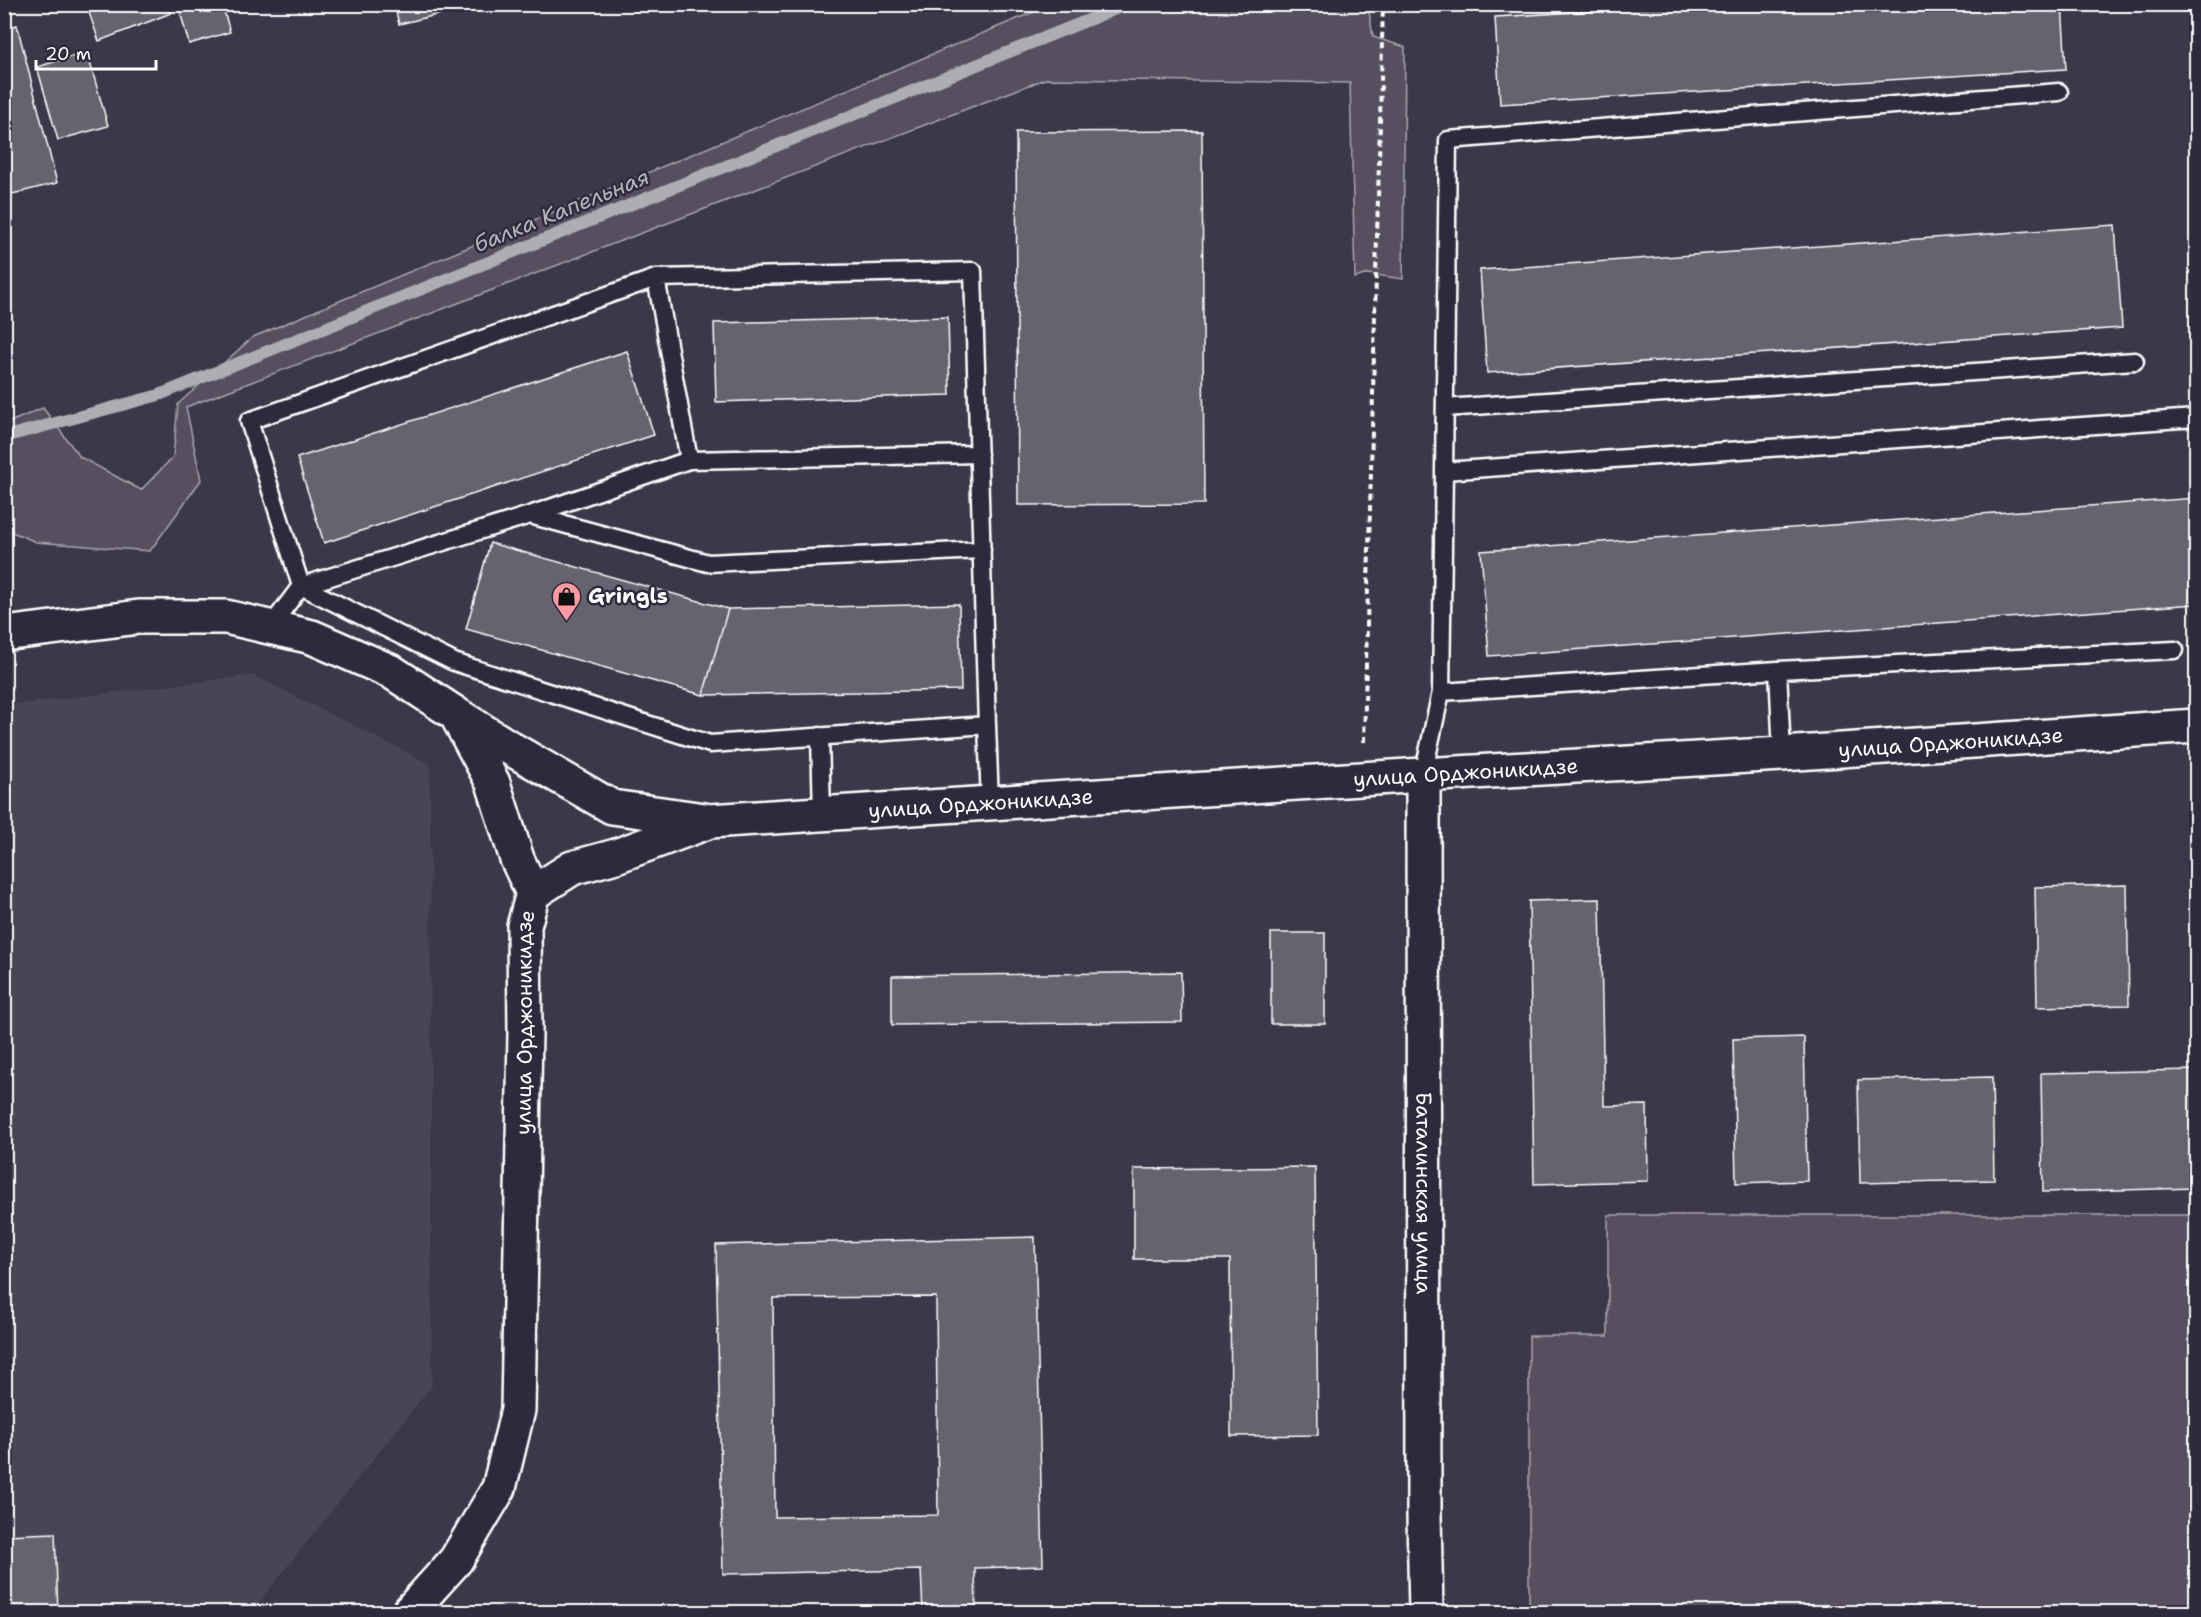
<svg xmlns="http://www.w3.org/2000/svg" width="2201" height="1617" font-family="'Shantell Sans',sans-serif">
  <rect width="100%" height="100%" fill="#3c3749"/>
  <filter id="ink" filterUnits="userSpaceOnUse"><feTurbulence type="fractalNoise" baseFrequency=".0167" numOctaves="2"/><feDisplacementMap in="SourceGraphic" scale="12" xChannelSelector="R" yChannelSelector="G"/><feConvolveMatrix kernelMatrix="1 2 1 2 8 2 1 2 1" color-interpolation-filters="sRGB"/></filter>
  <g filter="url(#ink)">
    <path fill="#494455" d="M253,675l177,89 2,622 -181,226h-246l-1,-906z"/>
    <path fill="#555060" stroke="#aaa8b0" stroke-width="1.5" d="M1053,4l315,1 5,32 32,10 -2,232 -35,-5 -13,4 -5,-195 -305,-4 -859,328 15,73 -51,71 -114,-9 -31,-13v-105l38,-16 37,49 61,33 32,-33 5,-53 75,-67z
      M1608,1215h588v397h-667v-276h79z"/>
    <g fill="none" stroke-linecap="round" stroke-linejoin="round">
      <path stroke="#afadb4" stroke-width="12" d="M4,437l155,-42 969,-391"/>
    </g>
    <path fill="#666270" stroke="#fff" stroke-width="1.5" fill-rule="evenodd" d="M86,4h81l4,9 -72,28z
      M178,4h44l8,28 -41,12z
      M394,4h54l1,8 -50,12z
      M1703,4h359l4,65 -566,35 -5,-87z
      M17,25l40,158 -53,13v-167z
      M87,52l21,74 -50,14 -21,-73z
      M1202,131l2,373 -186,1 -2,-373z
      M2115,225l7,103 -635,45 -7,-103z
      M948,317l2,78 -234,7 -2,-79z
      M627,351l27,84 -330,108 -27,-85z
      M2196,498v106l-707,52 -8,-105z
      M490,543l238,66 -25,86 -237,-66z
      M959,604l2,86 -258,5 25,-86z
      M2127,885l2,120 -92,2 -2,-120z
      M1600,899l4,207 43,-1 1,76 -114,3 -5,-283z
      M1271,933h54v91h-54z
      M1181,972l1,50 -290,3v-49z
      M1804,1037l3,144 -71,2 -3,-144z
      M2196,1070v118l-153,4 -2,-119z
      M1992,1077l2,103 -134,3 -2,-103z
      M1315,1167l3,268 -87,1 -1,-177h-96v-90z
      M1035,1237l8,329 -68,2 1,44h-53l-2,-42 -198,4 -7,-329zM936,1297l2,218 -163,2 -2,-219z
      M55,1533l3,79h-54v-77z"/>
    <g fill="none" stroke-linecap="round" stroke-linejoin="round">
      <defs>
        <path id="lane" d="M656,278l33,182
          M1445,408l690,-47
          M1444,471l4,-331 611,-48
          M530,515l178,48 274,-13
          M271,626l30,-40 229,-71 159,-55 290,-6
          M1778,670l4,84
          M1441,692l337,-22 397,-20
          M987,725l-277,19 -256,-82 -153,-76 -52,-165 407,-143 317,-7 14,454 3,78
          M820,736l2,78
          M1423,775l18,-83 3,-221 752,-53"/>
        <g id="street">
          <path id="s1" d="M1423,775l1,739 2,98"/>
        </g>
        <g id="secondary">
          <path d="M4,634l135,-17h87l86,20 80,35 64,42 37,69 24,76 16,34"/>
          <path d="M459,716l56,35 97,56 93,13"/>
          <path id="s2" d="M409,1612l47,-52 43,-72 19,-78 7,-377 -1,-107 9,-33 39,-25 44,-12 94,-35 713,-46 359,-21 414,-28"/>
        </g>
      </defs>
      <use href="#lane" stroke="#fff" stroke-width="21"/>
      <use href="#street" stroke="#fff" stroke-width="38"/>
      <use href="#secondary" stroke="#fff" stroke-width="38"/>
      <path stroke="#fff" stroke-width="4" stroke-dasharray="6 4.5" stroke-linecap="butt" d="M1364,742l19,-738"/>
      <use href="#lane" stroke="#2f2a3d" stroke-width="16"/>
      <use href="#street" stroke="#2f2a3d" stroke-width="33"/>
      <use href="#secondary" stroke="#2f2a3d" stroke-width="33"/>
    </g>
  </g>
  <defs>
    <symbol id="shop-pin" viewBox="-11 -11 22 30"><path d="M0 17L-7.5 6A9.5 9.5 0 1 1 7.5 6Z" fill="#ff9aa2" stroke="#2f2a3d"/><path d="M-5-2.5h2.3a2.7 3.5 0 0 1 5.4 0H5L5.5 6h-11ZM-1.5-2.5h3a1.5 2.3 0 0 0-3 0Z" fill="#111"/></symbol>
  </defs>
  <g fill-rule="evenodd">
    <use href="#shop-pin" x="550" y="580" width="33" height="45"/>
  </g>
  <g text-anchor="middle" stroke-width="5" stroke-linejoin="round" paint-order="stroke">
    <g font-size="21" font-weight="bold" fill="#fff" stroke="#2f2a3d" text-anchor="start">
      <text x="588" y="603">Gringls</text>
    </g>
    <g font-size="21" fill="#fff" stroke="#2f2a3d">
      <text dy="7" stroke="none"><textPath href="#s2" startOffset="2188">улица Орджоникидзе</textPath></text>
      <text dy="7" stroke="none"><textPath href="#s2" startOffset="1702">улица Орджоникидзе</textPath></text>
      <text dy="7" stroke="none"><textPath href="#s2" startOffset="1216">улица Орджоникидзе</textPath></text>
      <text dy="7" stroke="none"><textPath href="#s2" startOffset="622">улица Орджоникидзе</textPath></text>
      <text dy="7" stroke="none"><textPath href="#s1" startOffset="418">Баталинская улица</textPath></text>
    </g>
    <g font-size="22" font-style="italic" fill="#b5b4ba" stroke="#2f2a3d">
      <text transform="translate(561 210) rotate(-22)" y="8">балка Капельная</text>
    </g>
  </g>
  <rect width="2201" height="1617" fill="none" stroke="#2f2a3d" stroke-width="24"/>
  <rect x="12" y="12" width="2177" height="1593" fill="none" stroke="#fff" stroke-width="2" filter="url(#ink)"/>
  <path d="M36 60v9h120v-9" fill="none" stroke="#ffffff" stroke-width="3"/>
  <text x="45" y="60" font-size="18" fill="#ffffff" stroke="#2f2a3d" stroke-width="4.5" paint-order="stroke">20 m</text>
</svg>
